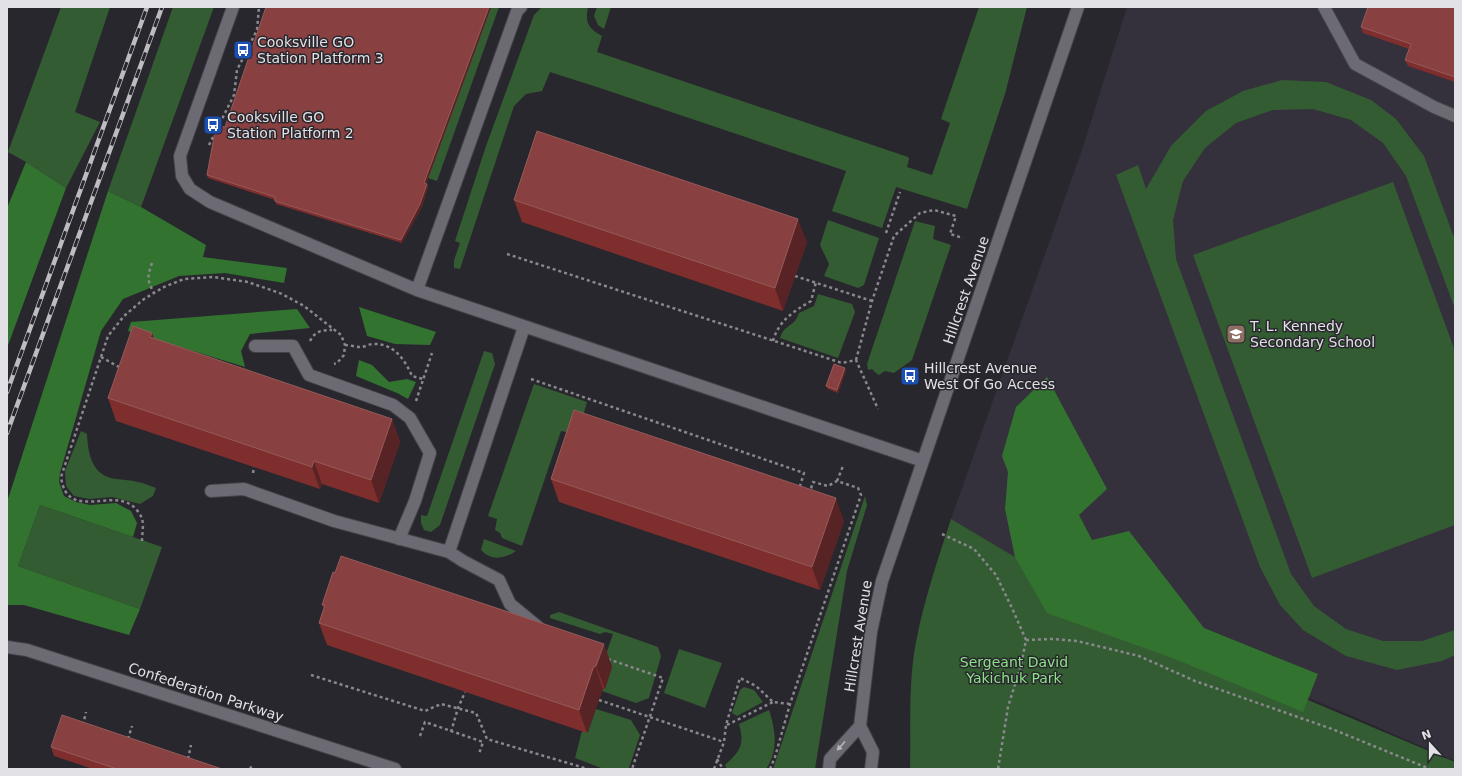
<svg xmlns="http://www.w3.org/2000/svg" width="1462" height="776" font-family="'DejaVu Sans',sans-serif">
  <rect width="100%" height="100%" fill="#29272e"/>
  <path fill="#34303c" d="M1127,7h328v754l-98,-43 -227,-93 -179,-106 131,-369z"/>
  <path fill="#345c32" d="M61,7h49l-35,105 25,10 -34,66 -40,-26 -18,-10z
    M173,7h41l-73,200 -33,-16z
    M491,7h8l-62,174 -9,-3z
    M542,7h46c-3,16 0,21 14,29l-5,16 311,105 1,2 -2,8 25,8 18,-52 -9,-4 38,-112h48l-22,87 -38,115 -71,-22 -14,41 -50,-17 14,-40 -246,-83 -50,-16 -8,19 -16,3 -12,12 -54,163 -6,-1v-8l6,-17 -5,-2 31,-95 48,-131z
    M597,7h14l-7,22 -6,-4 -4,-9z
    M1282,80l44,2 45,18 25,19 28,37 31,84v69l-49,-133 -23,-33 -32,-23 -38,-11 -40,1 -37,13 -31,25 -22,33 -10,39 3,39 115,315 23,32 32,23 37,12h39l33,-11v25l-13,6 -45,9 -51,-14 -43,-26 -23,-25 -20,-38 -144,-392 22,-10 8,24 25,-43 35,-35 37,-20z
    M1393,182l62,169v174l-143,53 -119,-323z
    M828,220l51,18 -15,47 -6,3 -34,-12 5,-12 -9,-19z
    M915,221l20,5 -2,13 18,6 -39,115 -18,13 -9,-2 -6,4 -3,-2 -4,-4 -4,1 -1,-6z
    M818,294l34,10 3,8 -17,46 -58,-20c5,-15 14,-10 19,-25l15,-7z
    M484,351l8,2 3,11 -55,161 -9,7 -7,-2 -3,-7v-8l6,1z
    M534,384l53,18 -9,32 -17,-3 -39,115 -20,-8 -2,-5 -5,-3 2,-11 -9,-3z
    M81,431l6,3c1,20 5,42 29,45 7,1 15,1 22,3 6,1 12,4 18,6l-3,8 -13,8 -28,-7 -23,2 -15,-3 -8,-10 -1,-15z
    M865,496l2,9 -20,66 -32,198h-42z
    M40,505l122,42 -22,62 -122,-43z
    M951,519l179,106 325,137v7h-545c1,-42 -2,-86 6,-127 8,-42 22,-83 35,-123z
    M484,539l32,12c-11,8 -25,10 -35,-1z
    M559,612l99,35 3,9 -12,42 -13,5 -34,-12 1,-2h2l7,-22 -9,-4 10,-29 -8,-2 -5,2 -50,-16v-3z
    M679,649l43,14 -17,45 -41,-15z
    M744,687l10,3 9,12 -26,14 -5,-3 8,-23z
    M596,709l35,11 9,15 -11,33 -3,1h-22l-29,-11 7,-27 6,1z
    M769,710c6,18 10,41 -3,59h-39l-2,-4c15,-14 20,-20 14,-41z"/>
  <path fill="#337330" d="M26,162l40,26 -59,160v-140z
    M108,191l33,16 65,38 -3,12 84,11 -3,15 -59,-10 -46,3 -56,23 -22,32 -41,142 -1,9 5,14 12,6 14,3 26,-2 15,8 6,12 -4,14 -93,-32 -22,61 122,43 -11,26 -105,-30h-17v-103z
    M359,307l77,25 -6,13 -35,-1 -28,-8z
    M297,309l13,19 -60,6 -9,17 4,16 -117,-36 3,-9z
    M359,360l13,5 17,17 18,-3 9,3 -8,17 -11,-6 -41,-17z
    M1047,377l60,112 -28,26 13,25 37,-9 75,97 114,46 -15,38 -128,-53 -128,-46 -32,-56 -10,-48 3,-37 -6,-16 14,-49z"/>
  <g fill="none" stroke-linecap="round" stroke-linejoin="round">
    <defs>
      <path id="minor" d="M233,7l-53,149 2,20 8,13 20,13 207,88 506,171
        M1324,7l31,57 79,43 21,9
        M417,290l100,-279 4,-4
        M255,346h38l16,29 84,30 17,13 20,35 -15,48 -16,38
        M211,491l33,-2 90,32 115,31 14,9 36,19 11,24 28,23
        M449,552l75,-225
        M7,647l20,3 368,119
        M829,769l1,-10 30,-33
        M871,769l2,-17 -13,-26 11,-94 11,-51 196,-574"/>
    </defs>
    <use href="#minor" stroke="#444248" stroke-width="14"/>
    <path stroke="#89888d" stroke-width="2.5" stroke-dasharray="3 3" stroke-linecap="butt" d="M217,129l17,-34 3,-25 20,-40 2,-23
      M209,145l6,-12
      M886,233l14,-41
      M507,254l335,109 14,-3 22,49
      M152,263c-5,14 -5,17 2,30
      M795,276l77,25
      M310,341c5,-10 12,-11 22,-11
      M773,341c6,-21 20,-29 38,-40l5,-19
      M345,345c5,0 11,2 16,2 4,0 8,-3 12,-3 21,-1 32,16 39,32l11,3
      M101,357l18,10v1
      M856,360l16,-59 22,-65 26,-23 14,-3 22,6 -6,18 13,4
      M531,379l273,94 -5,16
      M416,401l16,-48
      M253,473l1,-6
      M837,481l6,-15
      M942,534l32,15 22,26 16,33 14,32 -5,25 -13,42 -10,62
      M142,541c0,-7 2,-16 0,-22 -1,-4 -4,-8 -7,-11 -21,-22 -68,15 -74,-31l47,-141 16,-20 20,-17 20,-12 20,-8 29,-2 35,5 34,12 22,12 37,29 4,10 -1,10 -7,8 -3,1
      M1026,640l27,-1 24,2 62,15 56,25 137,48 98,40
      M608,659l55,19 -31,91
      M311,675l114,36 16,-7 35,9 11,26 101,30
      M599,700l125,42
      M83,725l3,-13
      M727,725l46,-23
      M451,732l7,-24 7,-16
      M420,736l5,-14 58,20 -4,12
      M128,739l4,-13
      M188,759l3,-14
      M717,759l6,10
      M250,769l2,-4
      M714,769l10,-27 2,-17 14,-47 16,8 17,16 17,2
      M770,769l5,-12 15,-53 71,-209 -3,-7 -21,-7 -9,5 -15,-4 -3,10"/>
    <use href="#minor" stroke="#6c6a72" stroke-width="12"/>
    <defs>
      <path id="rail" d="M7,392l140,-385
        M7,433l155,-426"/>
    </defs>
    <use href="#rail" stroke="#bdbcc0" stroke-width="4.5"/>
    <use href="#rail" stroke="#29272e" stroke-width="3" stroke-dasharray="9" stroke-linecap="butt"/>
  </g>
  <path fill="#7e2e2c" d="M491,7l-65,177 2,3 -6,20 -20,36 -126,-39 -1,-4 -67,-22 -1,-3 18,-48z
    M1455,7v75l-47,-16 -3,-6 4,-11 -46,-16 -2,-6z
    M514,200l293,42 -24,69 -261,-89z
    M152,333l2,6 238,80 8,23 -21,61 -57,-19 -2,5 -204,-68 -8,-23z
    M846,371l-8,22 -10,-4 -2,-3z
    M551,479l293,42 -24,69 -261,-88z
    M322,605l290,61 -7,23h-2l-1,2 -15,42 -260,-88 -8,-22 5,-15z
    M51,747l171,22h-129l-39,-13z"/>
  <path fill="#572324" d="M489,7h2l-66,179 -1,-3z
    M427,184l1,3 -6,20 -20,36 -1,-3z
    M798,219l9,23 -24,69 -8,-23z
    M152,333l8,22 -10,-18z
    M845,368l1,3 -8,22 -1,-3z
    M392,419l8,23 -21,61 -8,-23z
    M314,461l8,23 -2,5 -8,-22z
    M836,498l8,23 -24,69 -8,-23z
    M604,644l8,22 -7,23 -9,-23z
    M595,666l8,23 -16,44 -8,-23z"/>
  <path fill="#884140" stroke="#965a5a" d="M266,7h223l-65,176 3,1 -7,20 -19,36 -126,-39v-4l-68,-22 9,-49 9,1z
    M1368,7h87v70l-50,-17 6,-16 -50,-17z
    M537,131l261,88 -23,69 -261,-88z
    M133,326l19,7 -2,4 242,82 -21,61 -57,-19 -2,6 -204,-69z
    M834,364l11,4 -8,22 -11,-4z
    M574,410l262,88 -24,69 -261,-88z
    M341,556l263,88 -8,22h-1l-2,2 -14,42 -260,-87 6,-18h-3l11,-33 2,1z
    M62,715l160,54h-105l-66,-22z"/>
  <defs><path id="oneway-solid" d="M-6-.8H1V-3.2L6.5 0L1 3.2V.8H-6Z"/></defs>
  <use fill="#b9b7bd" href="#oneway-solid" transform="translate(841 746) rotate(132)"/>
  <defs>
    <symbol id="bus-square" viewBox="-11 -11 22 22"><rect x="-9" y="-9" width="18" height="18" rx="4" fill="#1a4fb4" stroke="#29272e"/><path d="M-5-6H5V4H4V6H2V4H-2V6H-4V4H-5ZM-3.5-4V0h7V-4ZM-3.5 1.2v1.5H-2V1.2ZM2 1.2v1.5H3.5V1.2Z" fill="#fff"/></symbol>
    <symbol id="school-square" viewBox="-11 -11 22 22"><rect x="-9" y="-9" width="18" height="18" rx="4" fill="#8d6e63" stroke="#29272e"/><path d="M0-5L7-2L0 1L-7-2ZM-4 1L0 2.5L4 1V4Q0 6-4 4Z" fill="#fff"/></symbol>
  </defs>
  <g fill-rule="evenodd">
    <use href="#bus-square" x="232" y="39" width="22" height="22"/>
    <use href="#bus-square" x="202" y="114" width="22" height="22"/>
    <use href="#school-square" x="1225" y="323" width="22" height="22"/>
    <use href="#bus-square" x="899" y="365" width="22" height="22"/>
  </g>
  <g text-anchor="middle" stroke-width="3" stroke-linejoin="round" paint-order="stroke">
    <g font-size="14" fill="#e2e1e5" stroke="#29272e" text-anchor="start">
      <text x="257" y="47">Cooksville GO<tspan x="257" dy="16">Station Platform 3</tspan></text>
      <text x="227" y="122">Cooksville GO<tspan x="227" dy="16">Station Platform 2</tspan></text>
      <text x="1250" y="331">T. L. Kennedy<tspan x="1250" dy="16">Secondary School</tspan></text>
      <text x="924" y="373">Hillcrest Avenue<tspan x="924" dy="16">West Of Go Access</tspan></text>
    </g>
    <g font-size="14" fill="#e2e1e5" stroke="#29272e">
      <text transform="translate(966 290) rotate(-71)" y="5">Hillcrest Avenue</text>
      <text transform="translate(858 636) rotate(-81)" y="5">Hillcrest Avenue</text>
      <text transform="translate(206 692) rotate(18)" y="5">Confederation Parkway</text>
    </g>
    <g font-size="14" fill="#8ce286" stroke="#29272e">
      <text x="1014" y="667">Sergeant David<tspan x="1014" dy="16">Yakichuk Park</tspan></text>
    </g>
  </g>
  <rect width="1462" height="776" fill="none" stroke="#e2e1e5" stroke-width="16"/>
  <g transform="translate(1430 744) rotate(339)" stroke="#29272e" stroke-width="3" paint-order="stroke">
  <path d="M0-3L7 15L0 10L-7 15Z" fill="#e2e1e5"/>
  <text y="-6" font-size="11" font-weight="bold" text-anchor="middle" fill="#e2e1e5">N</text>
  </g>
</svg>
